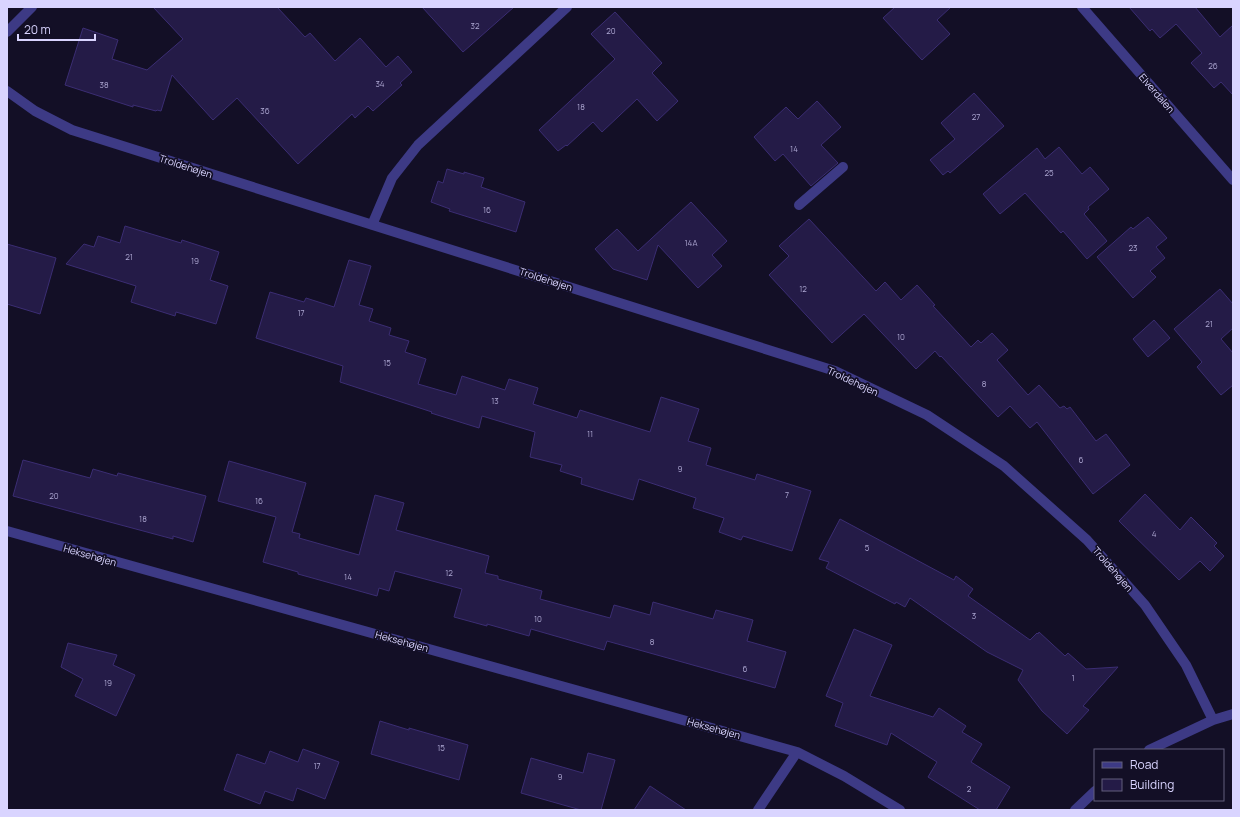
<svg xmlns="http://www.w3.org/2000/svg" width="1240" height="817" font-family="Manrope,sans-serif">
  <rect width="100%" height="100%" fill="#130f26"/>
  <path fill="#241b47" stroke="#3b2d73" d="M153,7h124l28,30 5,-4 25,28 25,-23 26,29 12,-11 14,16 -12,11 2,2 -29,26 -5,-5 -13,12 -3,-4 -54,50 -61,-66 -24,22 -41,-45 -11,36 -4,-1 -1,1 -23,-6v2l-68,-22 18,-57 35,12 -6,19 35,11 36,-31z
    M422,7h92l-51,45z
    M895,7h56l-14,13 13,14 -28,26 -39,-42z
    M1129,7h66l25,30 13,-12v70l-12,-13 -7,6 -23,-25 11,-10 -26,-29 -16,14 -8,-9 -2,2z
    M615,12l47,51 -10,10 26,28 -21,20 -20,-22 -35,33 -9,-10 -26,24 -1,-1 -8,6 -19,-21 76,-71 -24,-25z
    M974,93l30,33 -54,47 -2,-2 -5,4 -13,-15 25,-21 -14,-16z
    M817,101l24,26 -20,18 17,18 -27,23 -28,-32 -8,7 -21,-24 32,-30 12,12z
    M1059,147l23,27 8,-7 19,22 -21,18 1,2 -5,5 23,27 -20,18 -24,-28 -2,2 -36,-40 -25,21 -17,-20 54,-46 8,11z
    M447,169l17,5v-2l20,6 -3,9 44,15 -9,30 -67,-21 1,-2 -19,-7 7,-21 5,2z
    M691,202l36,39 -15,14 10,11 -24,22 -40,-43 -11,35 -34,-11 -18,-20 22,-20 21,22z
    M1148,217l19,21 -11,9 9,11 -15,13 6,6 -23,21 -36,-41 34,-30 2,2z
    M809,219l67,72 9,-9 16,18 16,-15 18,20 -2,1 38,41 7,-7 3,3 11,-10 16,17 -11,10 31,35 11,-10 21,23 4,-2 3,3 3,-2 26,34 10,-7 24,31 -37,29 -56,-72 -7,6 -20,-22 -12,11 -57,-61 -1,1 -5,-6 -19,18 -52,-55 -32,29 -63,-68 20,-19 -10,-10z
    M125,226l56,17 1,-3 37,12 -9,28 18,6 -12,38 -40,-12 -1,4 -44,-14 5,-16 -70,-22 18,-20 10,3 4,-11 22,7z
    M7,244l49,14 -16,56 -33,-10z
    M349,260l22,6 -12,39 14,4 -4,12 22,7 -2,7 20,6 -4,11 21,7 -8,25 38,11 6,-19 43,14 4,-11 29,9 -5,16 44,14 3,-8 70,22 11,-35 38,12 -11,32 23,7 -5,17 49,15 2,-6 54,17 -19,60 -49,-15 -2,4 -22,-8 5,-14 -31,-10 3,-10 -57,-19 -6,21 -52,-16 1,-6 -22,-7 2,-6 -32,-8 5,-25 -53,-16 -3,12 -48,-15 1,-1 -92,-30 3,-16 -87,-28 14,-46 34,10 2,-4 28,9z
    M1220,289l13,15v24l-12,11 12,14v32l-12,10 -24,-28 5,-5 -28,-33z
    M1154,320l16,18 -22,19 -15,-18z
    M23,460l67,18 3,-9 24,7 1,-3 88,23 -13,46 -20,-6v3l-160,-43z
    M229,461l77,22 -14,49 8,2 -1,4 60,17 16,-60 29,8 -8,27 93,26 -4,17 13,3v3l44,12 -2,8 70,19 4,-13 36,10 3,-13 60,17 3,-9 37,10 -6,21 39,11 -11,36 -168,-47 -3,9 -73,-21 -2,7 -42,-12v2l-33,-9 8,-28 -67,-18 -6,20 -10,-3 -2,8 -79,-22v-2l-35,-10 13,-45 -58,-16z
    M1145,494l35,36 11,-13 26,26 -3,3 10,10 -14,15 -10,-10 -21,19 -60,-59z
    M840,519l114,61 2,-4 17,13 -5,7 62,44 7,-7 1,1 1,-2 26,24 3,-3 18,16 32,-2 -35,39 6,4 -22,24 -25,-23 -24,-31 5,-10 -36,-18 -77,-54 -5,9 -9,-5 -1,2 -69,-36 3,-6 -10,-3z
    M854,629l38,16 -22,51 63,21 6,-9 27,18 -4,6 20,12 -11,18 39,25 -14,23h-16l-52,-33 9,-15 -46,-29 -4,12 -52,-19 8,-23 -17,-7z
    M68,643l49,12 -4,10 22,10 -19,41 -41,-20 8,-17 -22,-12z
    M380,721l29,9v-2l59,17 -9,35 -88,-26z
    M303,749l36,13 -14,37 -28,-11 -4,13 -28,-10 -5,13 -36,-14 13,-36 28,10 5,-13 28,11z
    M588,753l27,7 -14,50h-20l-60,-17 10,-35 52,15z
    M650,786l36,24h-52z"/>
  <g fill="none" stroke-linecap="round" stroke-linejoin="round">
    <path stroke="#3d3a85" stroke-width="10" d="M799,205l44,-38"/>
    <path stroke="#3d3a85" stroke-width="10" d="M1082,7l151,173
      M7,32l25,-25
      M7,91l28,20 37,19 763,241 92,44 77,51 83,74 58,65 41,60 27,55
      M372,225l20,-47 26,-33 149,-138
      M7,531l790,221 47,24 56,34
      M1149,750l64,-30 20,-6
      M758,810l39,-58
      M1075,810l20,-19"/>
  </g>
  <g text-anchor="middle" stroke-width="3.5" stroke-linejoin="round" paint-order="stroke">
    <g font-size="8" fill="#aca6d1">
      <text x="475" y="29">32</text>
      <text x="611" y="34">20</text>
      <text x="1213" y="69">26</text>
      <text x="380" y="87">34</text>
      <text x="104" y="88">38</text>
      <text x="581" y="110">18</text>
      <text x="265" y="114">36</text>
      <text x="976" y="120">27</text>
      <text x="794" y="152">14</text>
      <text x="1049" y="176">25</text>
      <text x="487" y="213">16</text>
      <text x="691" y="246">14A</text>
      <text x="1133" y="251">23</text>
      <text x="129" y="260">21</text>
      <text x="195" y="264">19</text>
      <text x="803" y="292">12</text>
      <text x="301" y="316">17</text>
      <text x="1209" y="327">21</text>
      <text x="901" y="340">10</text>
      <text x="387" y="366">15</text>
      <text x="984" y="387">8</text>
      <text x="495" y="404">13</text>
      <text x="590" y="437">11</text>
      <text x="1081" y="463">6</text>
      <text x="680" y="472">9</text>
      <text x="787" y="498">7</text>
      <text x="54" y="499">20</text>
      <text x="259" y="504">16</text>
      <text x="143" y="522">18</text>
      <text x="1154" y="537">4</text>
      <text x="867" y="551">5</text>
      <text x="449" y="576">12</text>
      <text x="348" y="580">14</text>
      <text x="974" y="619">3</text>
      <text x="538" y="622">10</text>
      <text x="652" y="645">8</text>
      <text x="745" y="672">6</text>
      <text x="1073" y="681">1</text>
      <text x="108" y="686">19</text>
      <text x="441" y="751">15</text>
      <text x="317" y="769">17</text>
      <text x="560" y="780">9</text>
      <text x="969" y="792">2</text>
    </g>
    <g font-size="10" fill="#d9d4ff" stroke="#130f26">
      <text transform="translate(1157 93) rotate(49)" y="4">Elverdalen</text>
      <text transform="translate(186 166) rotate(18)" y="4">Troldehøjen</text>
      <text transform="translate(546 279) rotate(18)" y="4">Troldehøjen</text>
      <text transform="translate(853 381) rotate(25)" y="4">Troldehøjen</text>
      <text transform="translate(90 555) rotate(16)" y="4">Heksehøjen</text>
      <text transform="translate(1113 569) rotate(49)" y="4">Troldehøjen</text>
      <text transform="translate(402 641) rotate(15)" y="4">Heksehøjen</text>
      <text transform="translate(714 728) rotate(15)" y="4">Heksehøjen</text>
    </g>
  </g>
  <rect width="1240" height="817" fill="none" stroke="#d9d4ff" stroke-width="16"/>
  <rect x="1094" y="749" width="130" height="52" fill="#130f26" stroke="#625e7d"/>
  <rect x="1102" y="762" width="20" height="6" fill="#3d3a85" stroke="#625e7d"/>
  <text x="1130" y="769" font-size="12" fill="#d9d4ff">Road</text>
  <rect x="1102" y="779" width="20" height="12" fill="#241b47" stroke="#625e7d"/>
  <text x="1130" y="789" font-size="12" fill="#d9d4ff">Building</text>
  <path d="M18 34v6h77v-6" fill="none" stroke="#d9d4ff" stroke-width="2"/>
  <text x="24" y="34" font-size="12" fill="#d9d4ff" stroke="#130f26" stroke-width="3" paint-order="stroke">20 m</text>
</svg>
